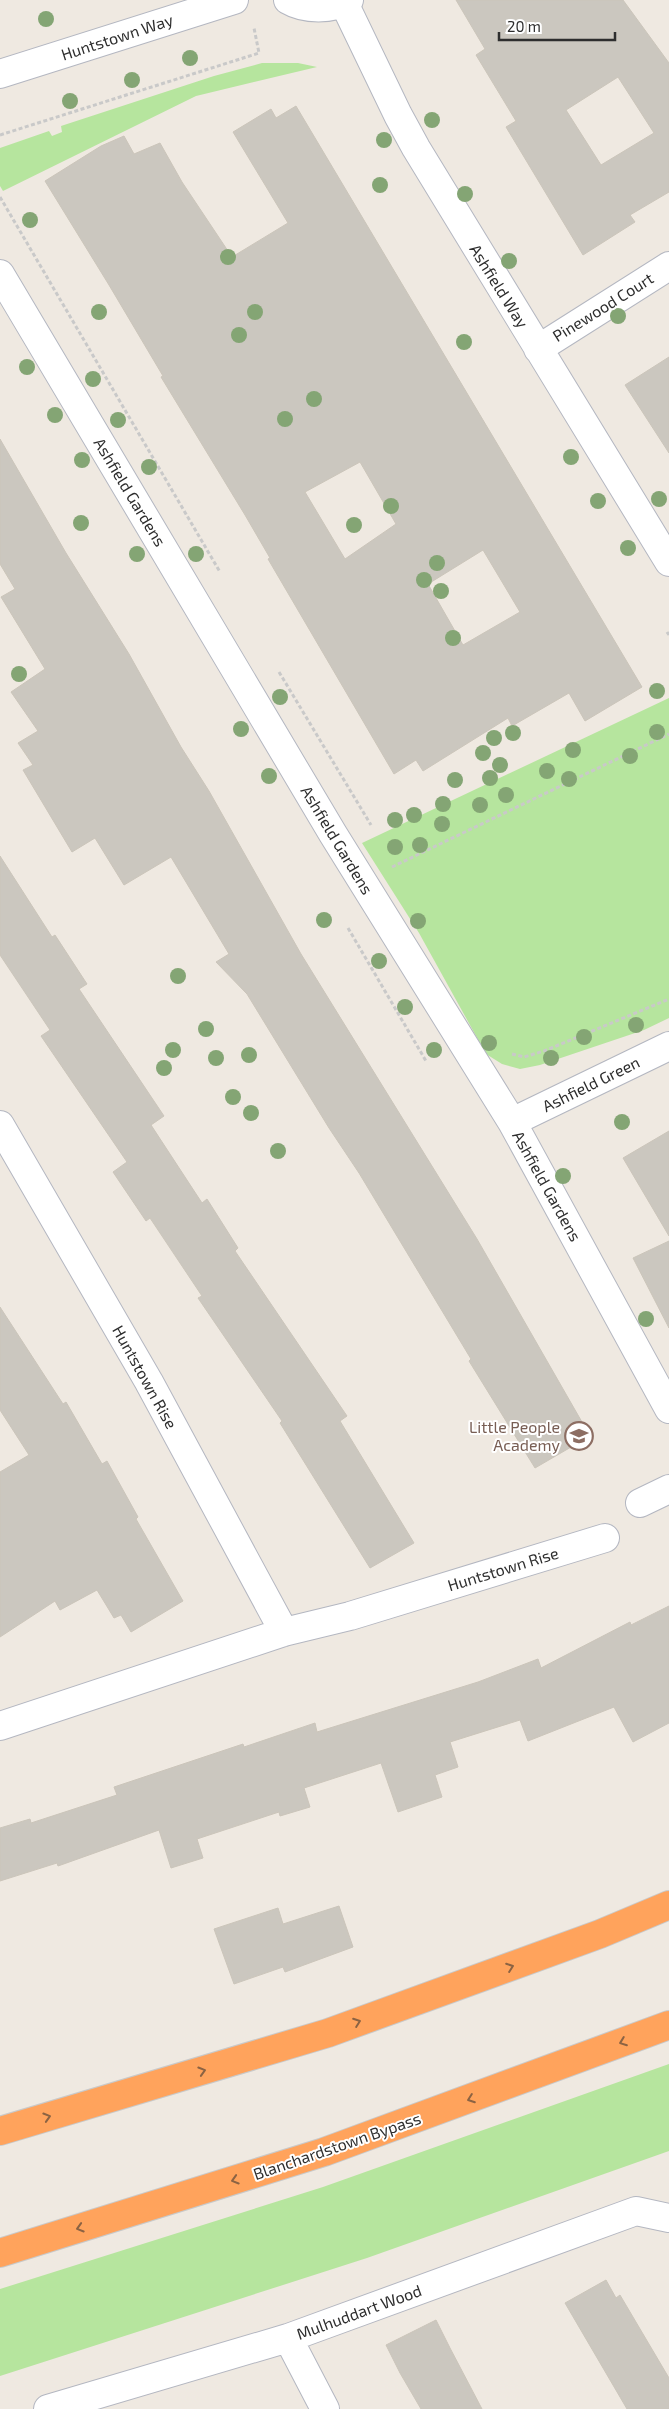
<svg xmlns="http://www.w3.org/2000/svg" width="669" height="2409" font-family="'Exo 2',sans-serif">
  <rect width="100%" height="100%" fill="#efe9e1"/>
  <path fill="#b6e59e" d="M262,63h36l19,4 -121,29 -193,95 -3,-5v-38l49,-17 3,5 10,-4 -1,-6 153,-50z
    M669,698v320l-25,12 -104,35 -20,4 -18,-5 -16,-10 -67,-121 -57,-90z
    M669,2064v87l-302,107 -367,118v-87l323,-102z"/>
  <path fill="#cbc7bf" stroke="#cbc5ba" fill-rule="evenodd" d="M456,0h167l46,63v129l-39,23 5,7 -52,33 -77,-128 10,-6 -40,-66 9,-6zM618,77l36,56 -53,32 -35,-55z
    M296,106l346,581 -57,34 -16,-28 -57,33 -4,-8 -85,53 -7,-11 -22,14 -126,-215 2,-1 -25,-43 -84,-138 2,-1 -54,-91 -64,-104 56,-35 23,-10 10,18 26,-11 22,39 50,75 56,-34 -55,-91 38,-23 5,9zM360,462l36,62 -51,35 -40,-67zM483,550l37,62 -57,33 -35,-61z
    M669,357v96l-44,-68z
    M0,439l66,114 63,101 52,93 28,44 92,163 176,285 113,197 -55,32 -66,-107 2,-2 -112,-186 -30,-45 -82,-134 -31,-32 13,-8 -58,-97 -47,28 -29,-47 -23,14 -49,-82 10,-5 -15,-22 20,-12 -27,-39 34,-23 -44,-72 14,-8 -15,-25z
    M0,856l52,81 3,-2 32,49 -8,5 85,127 -13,9 51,78 5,-4 31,49 -3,3 112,165 -7,5 74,122 -44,25 -90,-145 2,-2 -84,-123 4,-2 -52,-78 -4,3 -33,-49 14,-10 -86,-126 9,-6 -50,-75z
    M669,1131v105l-46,-78z
    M669,1241v87l-36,-70z
    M0,1307l63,97 3,-2 36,62 5,-3 31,56 -2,2 47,82 -52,31 -10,-17 -7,3 -17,-28 -37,20 -5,-9 -55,36v-165l29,-17 -29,-45z
    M669,1606v117l-36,19 -19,-35 -86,34 -8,-21 -70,22 8,25 -23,8 7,22 -44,15 -17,-49 -77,25 6,19 -30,9 -1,-4 -82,27 6,19 -32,10 -12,-38 -101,36 -1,-3 -57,18v-53l30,-9 1,4 86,-28 -3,-8 129,-43 1,3 71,-24 2,9 161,-50 60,-23 3,9 89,-46 1,3z
    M339,1906l14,41 -68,25 -2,-5 -49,17 -20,-55 64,-21 5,16z
    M606,2280l10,18 4,-3 49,83v31h-42l-62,-106z
    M436,2320l14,28 32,61h-61l-21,-36 -14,-28z"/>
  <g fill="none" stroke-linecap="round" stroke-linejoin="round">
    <defs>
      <path id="street" d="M344,3l54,112 18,33 253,414
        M0,274l333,560 179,288 157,287
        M538,349l131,-83
        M512,1122l157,-76
        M0,1125l149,257 135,250
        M640,1503l29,-14
        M0,1726l284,-94 66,-16 255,-78
        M288,2338l37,71
        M48,2409l240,-71 348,-127 33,7"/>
      <path id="secondary" d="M288,0c17,10 44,10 61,0
        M0,74l234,-74"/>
      <path id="highway" d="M0,2131l328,-98 272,-99 69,-29
        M0,2253l324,-101 345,-127"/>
    </defs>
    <use href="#street" stroke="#b4b7c1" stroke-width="30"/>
    <use href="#secondary" stroke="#b4b7c1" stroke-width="30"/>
    <use href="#highway" stroke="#c9c9c9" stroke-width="30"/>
    <path stroke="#c9c9c9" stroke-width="3" stroke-dasharray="4 2.5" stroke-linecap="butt" d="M0,135l259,-82 -5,-25
      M0,197l220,375
      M667,632l2,3
      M279,672l92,153
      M392,867l277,-133
      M348,928l78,133
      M512,1054l12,3 20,-6 125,-52"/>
    <use href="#street" stroke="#fff" stroke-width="28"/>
    <use href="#secondary" stroke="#fff" stroke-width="28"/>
    <use href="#highway" stroke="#ffa35c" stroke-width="28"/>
  </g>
  <g fill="#84a574">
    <circle cx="46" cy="19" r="8"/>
    <circle cx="190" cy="58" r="8"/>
    <circle cx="132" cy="80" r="8"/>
    <circle cx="70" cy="101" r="8"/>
    <circle cx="432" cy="120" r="8"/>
    <circle cx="384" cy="140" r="8"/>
    <circle cx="380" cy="185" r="8"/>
    <circle cx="465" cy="194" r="8"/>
    <circle cx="30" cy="220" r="8"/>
    <circle cx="228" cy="257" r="8"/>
    <circle cx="509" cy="261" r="8"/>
    <circle cx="99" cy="312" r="8"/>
    <circle cx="255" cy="312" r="8"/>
    <circle cx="618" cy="316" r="8"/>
    <circle cx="239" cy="335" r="8"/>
    <circle cx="464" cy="342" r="8"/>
    <circle cx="27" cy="367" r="8"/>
    <circle cx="93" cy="379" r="8"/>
    <circle cx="314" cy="399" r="8"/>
    <circle cx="55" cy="415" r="8"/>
    <circle cx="285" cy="419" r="8"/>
    <circle cx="118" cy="420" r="8"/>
    <circle cx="571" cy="457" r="8"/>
    <circle cx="82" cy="460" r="8"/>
    <circle cx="149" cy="467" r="8"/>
    <circle cx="659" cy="499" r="8"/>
    <circle cx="598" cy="501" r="8"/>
    <circle cx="391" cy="506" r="8"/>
    <circle cx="81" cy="523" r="8"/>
    <circle cx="354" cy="525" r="8"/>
    <circle cx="628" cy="548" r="8"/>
    <circle cx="137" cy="554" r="8"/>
    <circle cx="196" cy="554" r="8"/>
    <circle cx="437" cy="563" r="8"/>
    <circle cx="424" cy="580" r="8"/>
    <circle cx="441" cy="591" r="8"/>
    <circle cx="453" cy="638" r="8"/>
    <circle cx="19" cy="674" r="8"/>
    <circle cx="657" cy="691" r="8"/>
    <circle cx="280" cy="697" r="8"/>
    <circle cx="241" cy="729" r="8"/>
    <circle cx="657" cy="732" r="8"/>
    <circle cx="513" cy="733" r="8"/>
    <circle cx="494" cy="738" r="8"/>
    <circle cx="573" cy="750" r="8"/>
    <circle cx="483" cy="753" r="8"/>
    <circle cx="630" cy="756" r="8"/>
    <circle cx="500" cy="765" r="8"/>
    <circle cx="547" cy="771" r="8"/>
    <circle cx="269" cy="776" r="8"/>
    <circle cx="490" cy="778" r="8"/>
    <circle cx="569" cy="779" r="8"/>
    <circle cx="455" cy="780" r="8"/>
    <circle cx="506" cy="795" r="8"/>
    <circle cx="443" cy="804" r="8"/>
    <circle cx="480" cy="805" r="8"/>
    <circle cx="414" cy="815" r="8"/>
    <circle cx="395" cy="820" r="8"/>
    <circle cx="442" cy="824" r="8"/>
    <circle cx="420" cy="845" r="8"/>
    <circle cx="395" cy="847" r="8"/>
    <circle cx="324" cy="920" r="8"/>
    <circle cx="418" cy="921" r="8"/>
    <circle cx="379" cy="961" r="8"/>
    <circle cx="178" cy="976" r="8"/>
    <circle cx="405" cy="1007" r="8"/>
    <circle cx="636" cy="1025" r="8"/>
    <circle cx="206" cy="1029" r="8"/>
    <circle cx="584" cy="1037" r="8"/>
    <circle cx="489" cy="1043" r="8"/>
    <circle cx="173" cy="1050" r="8"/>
    <circle cx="434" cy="1050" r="8"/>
    <circle cx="249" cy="1055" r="8"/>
    <circle cx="216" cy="1058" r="8"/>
    <circle cx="551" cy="1058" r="8"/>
    <circle cx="164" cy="1068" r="8"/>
    <circle cx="233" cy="1097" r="8"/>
    <circle cx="251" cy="1113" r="8"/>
    <circle cx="622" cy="1122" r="8"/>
    <circle cx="278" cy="1151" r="8"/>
    <circle cx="563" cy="1176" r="8"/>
    <circle cx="646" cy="1319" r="8"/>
  </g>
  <defs><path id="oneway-chevron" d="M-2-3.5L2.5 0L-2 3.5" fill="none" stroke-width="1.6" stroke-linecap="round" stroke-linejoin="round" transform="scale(1.25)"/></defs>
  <g stroke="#8c6343">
    <use href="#oneway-chevron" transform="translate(510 1967) rotate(-20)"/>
    <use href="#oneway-chevron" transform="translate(357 2022) rotate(-20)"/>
    <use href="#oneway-chevron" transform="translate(623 2042) rotate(159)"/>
    <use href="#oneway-chevron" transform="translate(202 2071) rotate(-17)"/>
    <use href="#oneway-chevron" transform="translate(471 2099) rotate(160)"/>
    <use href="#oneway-chevron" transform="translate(47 2117) rotate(-17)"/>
    <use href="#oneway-chevron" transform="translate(235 2180) rotate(163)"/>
    <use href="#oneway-chevron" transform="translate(80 2228) rotate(163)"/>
  </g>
  <defs>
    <symbol id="school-ring" viewBox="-11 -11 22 22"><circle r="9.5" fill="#fff" stroke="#8d6e63" stroke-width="1.5"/><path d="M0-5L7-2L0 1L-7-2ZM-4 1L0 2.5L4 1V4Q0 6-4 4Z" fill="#8d6e63"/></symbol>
  </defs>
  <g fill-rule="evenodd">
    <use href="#school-ring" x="563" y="1420" width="32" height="32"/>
  </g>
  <g text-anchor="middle" stroke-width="4" stroke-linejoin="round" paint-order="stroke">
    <g font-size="16" fill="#2e2e2e" stroke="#fff">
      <text transform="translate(117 37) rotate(-18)" y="6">Huntstown Way</text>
      <text transform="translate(499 286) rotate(58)" y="6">Ashfield Way</text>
      <text transform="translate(603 307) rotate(-32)" y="6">Pinewood Court</text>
      <text transform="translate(130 492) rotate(59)" y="6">Ashfield Gardens</text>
      <text transform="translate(337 840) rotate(59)" y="6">Ashfield Gardens</text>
      <text transform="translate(591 1084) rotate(-26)" y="6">Ashfield Green</text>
      <text transform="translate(547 1186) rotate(61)" y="6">Ashfield Gardens</text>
      <text transform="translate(145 1377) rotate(61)" y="6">Huntstown Rise</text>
      <text transform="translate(503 1569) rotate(-17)" y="6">Huntstown Rise</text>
      <text transform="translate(337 2146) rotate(-19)" y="6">Blanchardstown Bypass</text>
      <text transform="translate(359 2312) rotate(-20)" y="6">Mulhuddart Wood</text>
    </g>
    <g font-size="16" fill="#785e54" stroke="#fff" text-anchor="end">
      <text x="560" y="1433">Little People<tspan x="560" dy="18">Academy</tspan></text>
    </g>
  </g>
  <path d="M499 32v8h116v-8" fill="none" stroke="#2e2e2e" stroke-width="2.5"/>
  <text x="507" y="32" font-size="15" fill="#2e2e2e" stroke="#ffffff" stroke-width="4" paint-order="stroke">20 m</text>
</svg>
